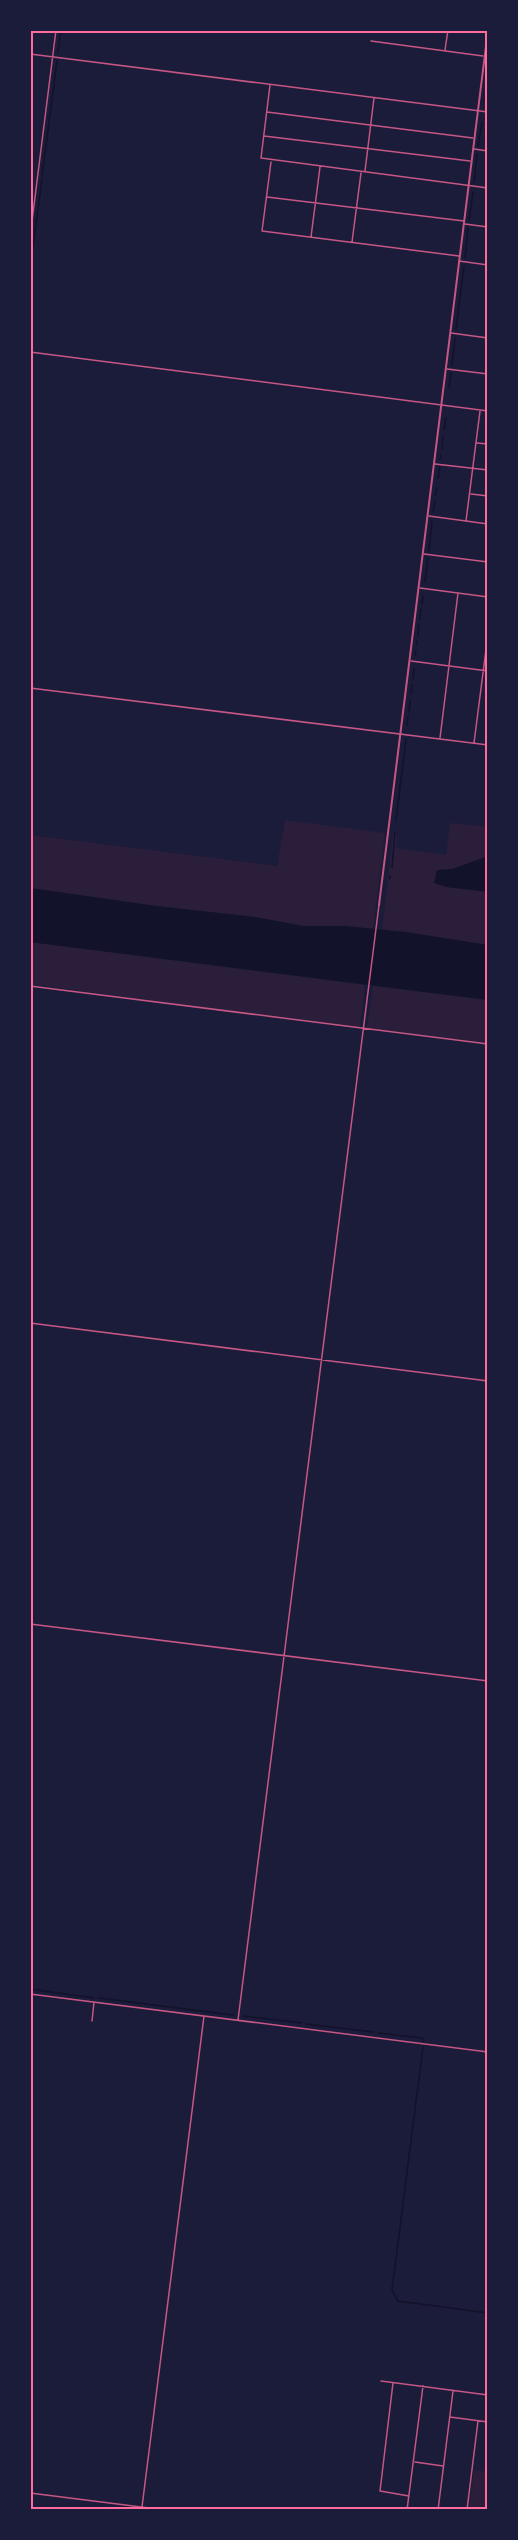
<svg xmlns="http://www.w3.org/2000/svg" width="518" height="2540" font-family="'Alegreya Sans',sans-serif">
  <rect width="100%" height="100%" fill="#1b1b3a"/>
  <path fill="#2a1e3b" d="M285,820l100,13 -12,96 -70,-3 -48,-9 -99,-11 -126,-18v-53l247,31z
    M450,823l38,4v118l-106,-15 11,-96h4l-1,14 50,7z
    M30,942l335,43 -5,43 -330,-44z
    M373,986l115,14v43l-121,-15z
    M474,2470l14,2v38h-19z"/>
  <path fill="#12122b" d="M488,856v36l-42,-5 -12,-4 3,-13 15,-1z
    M30,888l126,18 99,11 48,9h42l61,6 82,13v55l-458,-58z"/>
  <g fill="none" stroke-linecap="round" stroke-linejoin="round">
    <path stroke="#12122b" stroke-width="1.5" d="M58,52l3,-22
      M485,100l3,-24
      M478,146l4,-24
      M42,176l15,-115
      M474,182l3,-28
      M469,221l4,-29
      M33,247l9,-68
      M465,258l3,-30
      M32,261v-7
      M30,275l1,-7
      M456,329l8,-63
      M452,365l3,-27
      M449,387l2,-14
      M444,429l2,-11
      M442,449l1,-13
      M440,459l1,-4
      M438,478l2,-11
      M435,495l2,-7
      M433,511l2,-9
      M429,551l3,-30
      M425,582l3,-24
      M422,604l1,-8
      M420,619l1,-10
      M418,636l1,-12
      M417,644v-3
      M415,655l1,-5
      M413,680l1,-12
      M411,693l1,-8
      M409,712l1,-12
      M407,725l1,-8
      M396,820l10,-81
      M392,867l3,-35
      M390,879v-3
      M30,1989l64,9
      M99,1998l134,17
      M243,2016l59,7
      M306,2024l68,8
      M378,2033l45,5 1,3
      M423,2047l-31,243 6,11 90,12"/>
    <path stroke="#c65784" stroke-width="1.5" d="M371,41l112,15
      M445,50l3,-20
      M30,54l458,58
      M270,85l-9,73 227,30
      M487,111l1,-7
      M267,112l206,26
      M264,136l206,25
      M474,149l14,2
      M271,162l-9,69 197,25
      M365,171l9,-73
      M267,197l197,24
      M465,224l23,3
      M30,237l26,-207
      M311,237l9,-70
      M352,242l9,-69
      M459,261l29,4
      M451,333l37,5
      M30,352l458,59
      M447,369l41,5
      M477,443l11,1
      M435,464l53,6
      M471,494l17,2
      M429,516l59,8
      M466,521l14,-110
      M424,554l64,8
      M420,588l68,9
      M411,661l77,10
      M30,688l458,57
      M440,738l18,-145
      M474,743l14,-109
      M30,986l458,58
      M30,1323l458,58
      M30,1624l458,57
      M30,1994l458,58
      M238,2020l141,-1115
      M92,2021l2,-19
      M381,2381l107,14
      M393,2383l-13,108 29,5
      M450,2417l38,5
      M415,2462l28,4
      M30,2493l135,17
      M142,2507l62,-491
      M407,2510l16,-124
      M438,2510l15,-119
      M467,2510l11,-89"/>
    <path stroke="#c65784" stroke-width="2" d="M379,905l109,-875"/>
  </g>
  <rect width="518" height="2540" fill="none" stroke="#1b1b3a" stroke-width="63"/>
  <rect x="32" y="32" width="454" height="2476" fill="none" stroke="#ff6b9d" stroke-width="2"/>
</svg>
